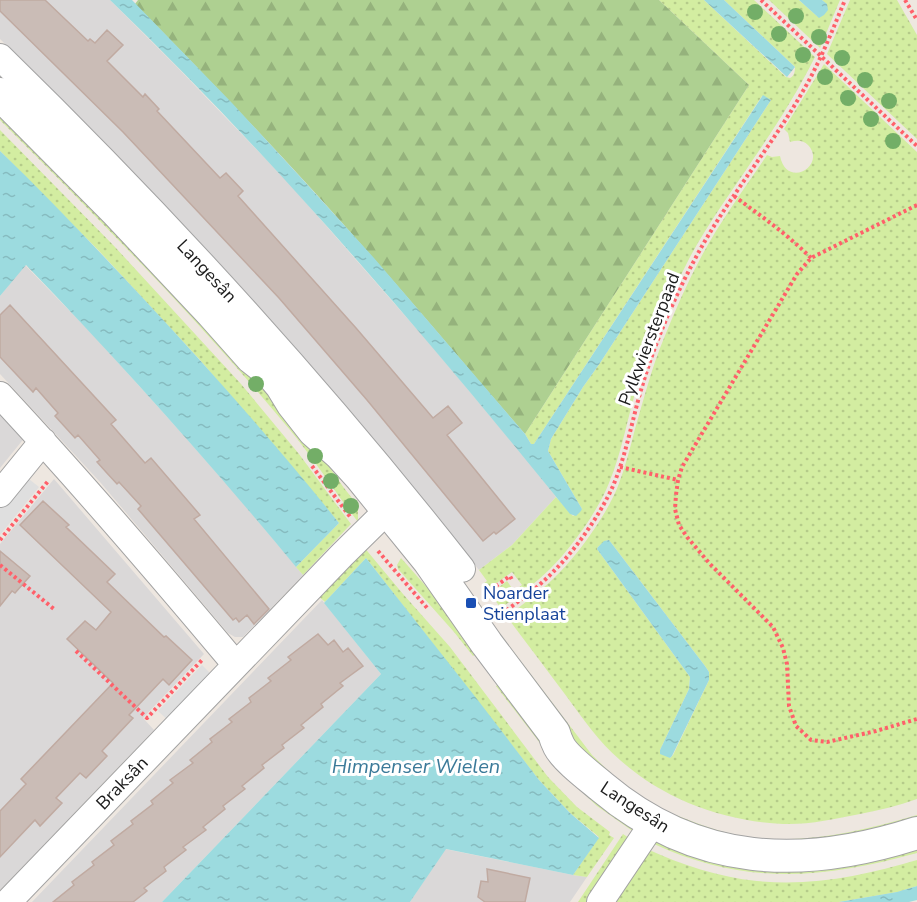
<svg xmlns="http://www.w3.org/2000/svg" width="917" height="902" font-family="'Nunito Sans',sans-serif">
  <defs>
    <pattern id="grass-dots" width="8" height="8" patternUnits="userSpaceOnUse" patternTransform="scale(1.5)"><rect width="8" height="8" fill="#d3eda1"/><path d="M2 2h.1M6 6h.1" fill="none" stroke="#b5cb8a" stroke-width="1.8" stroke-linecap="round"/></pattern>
    <pattern id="forest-firs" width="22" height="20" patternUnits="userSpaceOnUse" patternTransform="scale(1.5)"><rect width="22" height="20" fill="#aed091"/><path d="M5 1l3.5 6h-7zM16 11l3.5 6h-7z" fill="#95b27c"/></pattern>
    <pattern id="water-ripples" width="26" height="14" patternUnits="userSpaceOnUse" patternTransform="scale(1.5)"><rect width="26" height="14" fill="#9cdbdf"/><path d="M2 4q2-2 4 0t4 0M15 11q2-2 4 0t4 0" fill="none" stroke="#86bbbf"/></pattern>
  </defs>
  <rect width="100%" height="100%" fill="#eee7e0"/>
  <path fill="#dad8d8" d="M0,0h110l67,67 109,113 143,163 98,117 29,37 -44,48 -33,25 -125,-154 -124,-141 -130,-137 -100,-99z
    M25,265l71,73 73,81 63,71 71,85 -60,62h-8l-7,-4 -128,-151 -100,-108v-78z
    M0,407l26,29 -26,32z
    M54,479l150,175 -61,64 11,12 -154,160v-346z
    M322,600l59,74 -219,228h-130z
    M445,849l128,26 14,2 -17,25h-160z"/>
  <path fill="url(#grass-dots)" fill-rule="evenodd" d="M659,0h45l82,77 4,1c4,-2 5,-6 5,-11l-71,-67h30l61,57c-18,36 -39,69 -61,101 -22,33 -45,64 -64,99 -21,41 -40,86 -53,130 -10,32 -15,65 -28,96 -11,28 -37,64 -59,86 -15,15 -32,27 -49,39l-11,-14 17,-13 7,10 8,-6 -10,-13 -25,18 -4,-6 4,-3 -8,-11 33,-25 44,-48 17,19 9,-7 -34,-58 3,-12 32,-52 17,-24 171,-263 -9,-4 -228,348h-3l-6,-10 224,-349z
    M769,0h30l18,16 9,-12 -4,-4h18l-20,48z
    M850,0h47l20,35v104l-90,-85z
    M824,64l93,88v647c-19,7 -38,11 -57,15 -26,5 -52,11 -77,10 -60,-3 -118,-24 -163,-64 -21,-18 -37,-41 -53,-63 -20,-27 -40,-53 -60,-80 17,-14 34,-26 49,-41 22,-21 51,-62 62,-90 7,-18 12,-38 17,-57 9,-31 17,-62 29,-91 15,-37 31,-73 52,-107 16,-26 34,-51 51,-76l5,2 8,-1c7,34 47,9 28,-11 -5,-5 -11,-5 -18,-3l-2,-9 -4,-4zM609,540l96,126 4,6v8l-36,75 -3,3 -10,-8 29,-61 1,-12 -93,-128 1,-2 7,-6z
    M0,107l79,78 229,251 36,52 12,15 2,6v13c-23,-30 -44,-63 -68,-92 -90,-109 -190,-210 -290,-310z
    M0,130l115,117 126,137 58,70 31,42 21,28 -48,51 -7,-8 43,-44 -139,-163 -100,-108 -100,-101z
    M363,546l40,48 47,53 98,130 29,30 33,25 -1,3 5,3 -27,39 -14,-2 26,-38 -29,-24 -31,-33 -173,-222 -41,44 -9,-8z
    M401,558l62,70 18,23 -8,5 -19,-24 -56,-63 -1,-4z
    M497,630l95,125 55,53 -64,-56 -92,-118z
    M503,680l130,141 1,11 -37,-26 -31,-29 -70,-91z
    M658,808c25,10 51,21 78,27 61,12 122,-3 181,-20v7l-117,23 -80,-7z
    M623,834l9,6 -41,62h-13z
    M663,838l254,5v10c-94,26 -172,33 -263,-9z
    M647,849c35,16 71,28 110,32 54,6 109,-6 160,-21v26l-19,6 -59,10h-228z"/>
  <path fill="url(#forest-firs)" d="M138,0h521l90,85 -224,349c-51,-58 -100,-117 -151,-175 -77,-88 -157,-172 -239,-255z"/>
  <path fill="#dfdfdf" d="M25,476l14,11 -39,48v-28z
    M202,665l12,12 -44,45 -12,-11z"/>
  <path fill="url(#water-ripples)" d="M110,0h22l100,103 72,78 70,77 151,176 6,10h3l229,-349 8,5 -171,263 -17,24 -32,52 -3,12 34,58 -1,2 -5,5 -6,-2c-145,-179 -294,-354 -460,-514z
    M704,0h20l71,67 -8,10z
    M799,0h23l5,4 1,6 -4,5 -5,3z
    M0,151c48,46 94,95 140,144 69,74 136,149 199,228l-43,44c-86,-104 -176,-205 -270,-302l-26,31z
    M609,540l96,126 4,6v8l-37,76 -2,2 -10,-4v-4l29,-61 1,-12 -93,-128 1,-2 6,-6z
    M366,558l111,141 62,81 31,33 29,25 -26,37 -127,-26 -36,53h-248l219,-228 -57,-71z
    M917,886v14l-8,2h-70l58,-10z"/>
  <path fill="#cabcb6" stroke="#c0aaa1" stroke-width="1.5" d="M0,0h45l43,41 2,-2 5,4 12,-13 16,15 -16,16 36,36 2,-3 14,15 -2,2 63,67 6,-5 17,18 -5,5 118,132 77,90 15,-12 14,17 -15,12 68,84 -19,15 -2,-2 -11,9 -116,-141 -88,-102 -156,-166 -123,-121z
    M10,305l106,115 -5,4 34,39 6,-5 49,57 -6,4 75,90 -15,15 -7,-9 -8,7 -3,-4 -3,2 -95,-111 3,-3 -22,-24 -2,2 -11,-12 -9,-10 3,-2 -22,-25 -3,3 -20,-22 3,-3 -22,-25 -3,4 -33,-35v-42z
    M43,501l26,24 -3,2 49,47 -8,8 57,55 2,-1 26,24 -23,25 -6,-6 -34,36 4,3 -31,33 5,5 -21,22 -6,-5 -24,25 6,5 -22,23 -5,-6 -35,37v-46l26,-27 -5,-5 92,-96 -46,-44 18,-18 11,9 15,-18 -91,-87z
    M0,551l30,25 -15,17 -3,-2 -12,15z
    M318,634l10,11 6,-5 9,12 5,-4 15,18 -23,17 3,3 -22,18 2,3 -22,18 3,3 -22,17 2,3 -22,17 2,3 -22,18 3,3 -22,17 2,3 -22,18 3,3 -23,17 3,3 -22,17 2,4 -22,17 3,3 -14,11h-80l21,-17 -2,-3 22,-17 -2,-3 22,-17 -3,-4 22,-17 -2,-3 22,-17 -2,-3 22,-18 -3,-3 23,-17 -3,-3 22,-18 -2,-3 22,-17 -3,-3 22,-17 -2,-4 22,-17 -3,-3 23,-18 -3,-3z
    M487,869l43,9 -5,24h-40l-7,-5 3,-16 7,1z"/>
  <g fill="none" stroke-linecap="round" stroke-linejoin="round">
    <defs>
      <path id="minor" d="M0,57c165,161 320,331 462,512
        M0,395c82,88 159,178 236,270
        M0,494l43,-53
        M8,902l334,-347 59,-58
        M600,902l53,-79"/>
      <path id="tertiary" d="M0,94l117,118 95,101 40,45 19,15 10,12 11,18 22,28 26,23 20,22 69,85 58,83 67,89c1,4 3,9 5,13 6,12 31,31 43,41 95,80 201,83 315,46"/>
    </defs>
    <use href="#minor" stroke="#a2a2a2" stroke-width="28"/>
    <use href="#tertiary" stroke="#a2a2a2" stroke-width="34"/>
    <path stroke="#ff606a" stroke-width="4" stroke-dasharray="3 3" stroke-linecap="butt" d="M761,0l156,146
      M905,0l12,20
      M734,196c27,20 53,38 77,62
      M917,205l-106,53 -14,16 -115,193 -4,13 -2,15 -1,14 4,16 8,12 23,27 63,63 10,21 4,16 2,42 7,20 15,14 16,2 49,-11 41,-12
      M312,466l39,52
      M620,467l58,13
      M0,540l49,-60
      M378,551l50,58
      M0,565l54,44
      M486,593l24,-17 2,4
      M497,617c19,-14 40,-28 57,-46 22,-22 46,-56 59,-85 13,-31 19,-65 28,-96 13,-45 32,-90 54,-131 31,-59 75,-110 108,-168 17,-29 29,-60 42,-91
      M76,651l71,67 56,-59"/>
    <use href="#minor" stroke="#fff" stroke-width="26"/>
    <use href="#tertiary" stroke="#fff" stroke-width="32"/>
  </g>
  <g fill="#73ae67">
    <circle cx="755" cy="12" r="8"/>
    <circle cx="796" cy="16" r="8"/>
    <circle cx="779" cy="34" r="8"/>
    <circle cx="819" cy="37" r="8"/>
    <circle cx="803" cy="55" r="8"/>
    <circle cx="842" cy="58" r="8"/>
    <circle cx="825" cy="77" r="8"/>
    <circle cx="865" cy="80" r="8"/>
    <circle cx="848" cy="98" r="8"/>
    <circle cx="889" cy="101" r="8"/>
    <circle cx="871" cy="119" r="8"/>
    <circle cx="893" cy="141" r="8"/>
    <circle cx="256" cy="384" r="8"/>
    <circle cx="315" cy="456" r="8"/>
    <circle cx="331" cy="481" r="8"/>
    <circle cx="351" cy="506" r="8"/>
  </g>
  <rect fill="#1a4fb4" stroke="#fff" stroke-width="2" x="465" y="597" width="12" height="12" rx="3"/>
  <g text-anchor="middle" stroke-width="6" stroke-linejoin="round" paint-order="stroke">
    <g font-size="18" fill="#1b1b1b" stroke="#fff">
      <text transform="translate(207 271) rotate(47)" y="6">Langesân</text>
      <text transform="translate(649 339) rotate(-69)" y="6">Pylkwiersterpaad</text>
      <text transform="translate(122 783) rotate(-46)" y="6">Braksân</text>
      <text transform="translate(635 807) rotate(33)" y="6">Langesân</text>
    </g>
    <g font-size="18" fill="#164399" stroke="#fff" text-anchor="start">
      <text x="483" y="599">Noarder<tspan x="483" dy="21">Stienplaat</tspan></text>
    </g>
    <g font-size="20" font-style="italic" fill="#3b7a99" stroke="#fff">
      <text x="416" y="773">Himpenser Wielen</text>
    </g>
  </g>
</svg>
